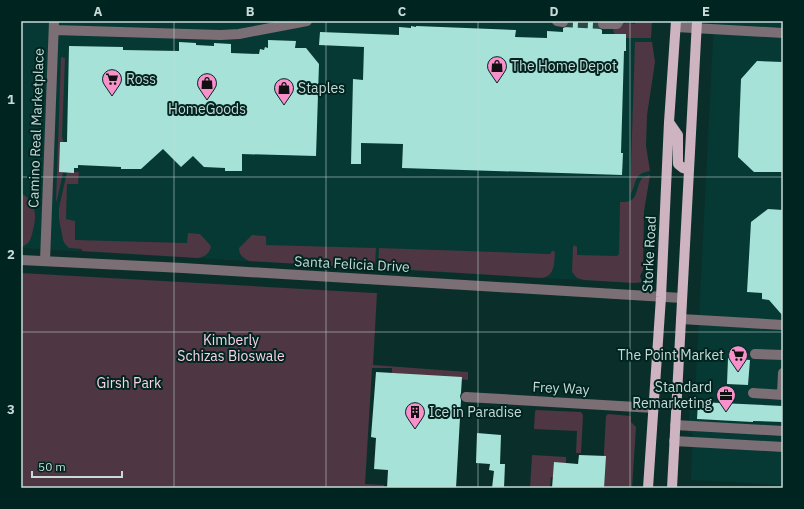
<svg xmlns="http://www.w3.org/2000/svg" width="804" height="509" font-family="'IBM Plex Sans',sans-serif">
  <rect width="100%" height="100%" fill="#0a2f2a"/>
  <path fill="#063933" d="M21,21h631l-1,17 4,24 -8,53 -1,31 4,29 -6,36 -1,59 -3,6 2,6 -7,1 -93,-5 -521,-30z
    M714,21h69v464l-92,-5 2,-47h-5l2,-34h5z"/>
  <path fill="#4e3643" d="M635,21h17l-1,17h-35l-4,-11h5l9,-4 9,1z
    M635,42h17l3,20 -8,53 -1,31 4,25c-17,2 -13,13 -20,24z
    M61,57l4,1 -3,79c7,20 -1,44 -5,63l-1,1z
    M67,172h12l-1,12h-11l-1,35 9,2v19l112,3 1,-10 12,1 11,12c-1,7 -6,11 -13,12l-116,-7v-2l-13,-1 -4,-4 -2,-4 -4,-21v-11z
    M650,175l-6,36 -1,59 -3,6 2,6 -7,1 -51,-3 -7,-2 -5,-6 1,-25 1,-2 3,2v8l40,1 2,-2 1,-52c20,1 14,-12 22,-24z
    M21,193c15,8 16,22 12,37 -2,9 -3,14 -12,17l1,-50z
    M252,235l13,1 1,1v8l110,3 -1,16h-8v4l-118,-7c-6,-3 -10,-6 -10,-13z
    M379,248l171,6 2,-3h2l1,2c-1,10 0,23 -13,25l-164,-10z
    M21,273l353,20h3l-4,72 95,7v8l-76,-7v-5h-20l-7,116 19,1v3h-363z
    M536,410l45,2 2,3 -2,38h-5l1,-22 -43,-2 1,-17z
    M608,414l23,2v6l5,5 -4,61h-30l4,-72z
    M532,455l34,2v8l-12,12h-3l-1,11h-20z"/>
  <path fill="#a7e2d8" d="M569,21h28v6l5,3v4h24v17h-2l-3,102h2l-1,22 -220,-7 1,-24 -42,-1v21h-10l2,-85 10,1 1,-33 -45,-2 1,-13 79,3v-8l12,1v-2l5,1v-1l100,4 -1,7 32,1v-7l16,1v-4l5,-2z
    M268,40l28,1 -1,7h11l13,16 -3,92 -74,-2v17h-17v-3l-21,-1 -11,-11 -12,11 -18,-18 -22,20h-20v-2l-43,-2v3h-4v5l-15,-1 1,-30h7l2,-96 54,1v3l56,1v-9l17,1v2l18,1v-3l17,1v9l28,1 1,-5 4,1 1,-3 3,1z
    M757,61l26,1v110h-29l-16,-15 3,-78z
    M768,209l15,1v106l-14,-16 -7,-1v-6l-15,-1 4,-70z
    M728,358l22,2 -2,25 -21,-1z
    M376,372l86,5 -1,16 -1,3 1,4 -5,88h-69l1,-18 -14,-1 2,-31 -5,-1z
    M698,402l85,4v16l-30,-1v1l-56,-3z
    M477,433l24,2 -1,29h5l-1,24h-12l2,-17 -5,-1 1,-6 -14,-1z
    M579,455l27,1 -2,32h-52l2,-26 24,2z"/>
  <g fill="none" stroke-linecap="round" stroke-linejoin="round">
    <path stroke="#264944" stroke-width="10" stroke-dasharray="10 5" stroke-linecap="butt" d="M563,22l40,2"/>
    <path stroke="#7b6e74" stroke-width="10" d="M557,21l6,1
      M603,24h14l2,-3
      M676,27l107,6
      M54,30l167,5 18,-1 68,-13
      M21,260l162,8 499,30
      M45,261l9,-240
      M681,319l102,6
      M755,354l28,1
      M753,393l30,2
      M782,394l1,-21
      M466,397l188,11
      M675,425l108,6
      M674,441l109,6"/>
    <path stroke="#ceb3c1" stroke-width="10" d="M669,122l9,13v29l5,4 6,2
      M648,488l13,-191 8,-175 7,-101
      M672,488l25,-467"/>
  </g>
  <path fill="none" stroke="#c7dad7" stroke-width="1" stroke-opacity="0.55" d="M174,21v467M326,21v467M478,21v467M630,21v467M21,177h762M21,332h762"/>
  <defs>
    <symbol id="shop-pin" viewBox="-11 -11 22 30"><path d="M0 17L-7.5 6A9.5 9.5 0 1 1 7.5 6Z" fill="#f890cb" stroke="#002520"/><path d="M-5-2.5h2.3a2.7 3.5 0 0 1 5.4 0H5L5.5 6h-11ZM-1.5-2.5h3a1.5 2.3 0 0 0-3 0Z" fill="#111"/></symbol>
    <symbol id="supermarket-pin" viewBox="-11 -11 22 30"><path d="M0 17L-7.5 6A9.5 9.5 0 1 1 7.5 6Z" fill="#f890cb" stroke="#002520"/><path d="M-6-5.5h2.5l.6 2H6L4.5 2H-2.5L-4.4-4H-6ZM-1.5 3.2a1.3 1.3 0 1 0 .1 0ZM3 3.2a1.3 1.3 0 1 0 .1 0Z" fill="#111"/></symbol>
    <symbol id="office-pin" viewBox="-11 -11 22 30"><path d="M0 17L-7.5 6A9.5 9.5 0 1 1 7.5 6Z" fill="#f890cb" stroke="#002520"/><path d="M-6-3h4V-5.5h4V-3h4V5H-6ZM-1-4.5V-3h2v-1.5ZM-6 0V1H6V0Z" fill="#111"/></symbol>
    <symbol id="building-pin" viewBox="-11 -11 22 30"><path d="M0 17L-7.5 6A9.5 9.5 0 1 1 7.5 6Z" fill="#f890cb" stroke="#002520"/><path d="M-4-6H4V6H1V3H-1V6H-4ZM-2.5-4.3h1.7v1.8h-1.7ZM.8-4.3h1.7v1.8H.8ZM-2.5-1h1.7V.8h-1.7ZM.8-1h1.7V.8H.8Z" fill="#111"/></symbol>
  </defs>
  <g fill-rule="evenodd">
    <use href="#shop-pin" x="486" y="55" width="22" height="30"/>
    <use href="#supermarket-pin" x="101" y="68" width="22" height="30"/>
    <use href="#shop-pin" x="196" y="72" width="22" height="30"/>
    <use href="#shop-pin" x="273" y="77" width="22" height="30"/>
    <use href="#supermarket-pin" x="727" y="344" width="22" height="30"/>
    <use href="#office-pin" x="715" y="384" width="22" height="30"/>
    <use href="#building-pin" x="404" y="401" width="22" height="30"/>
  </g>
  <g text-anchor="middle" stroke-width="4" stroke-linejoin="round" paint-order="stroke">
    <g font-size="14" fill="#c7dad7" stroke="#002520" text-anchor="start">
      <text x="511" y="71">The Home Depot</text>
      <text x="126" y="84">Ross</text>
      <text x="298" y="93">Staples</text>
      <text x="207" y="114" text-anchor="middle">HomeGoods</text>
      <text x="724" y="360" text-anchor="end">The Point Market</text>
      <text x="712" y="392" text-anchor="end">Standard<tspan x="712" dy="16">Remarketing</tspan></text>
      <text x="429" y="417">Ice in Paradise</text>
    </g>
    <g font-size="14" fill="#c7dad7" stroke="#002520">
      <text transform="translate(36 128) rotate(-88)" y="5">Camino Real Marketplace</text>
      <text transform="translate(649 254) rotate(-87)" y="5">Storke Road</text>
      <text transform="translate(352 264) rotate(3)" y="5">Santa Felicia Drive</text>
      <text transform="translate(561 388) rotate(3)" y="5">Frey Way</text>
    </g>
    <g font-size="14" fill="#fcd2e8" stroke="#002520">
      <text x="231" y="345">Kimberly<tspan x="231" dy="16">Schizas Bioswale</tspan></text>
      <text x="129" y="388">Girsh Park</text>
    </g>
  </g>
  <rect width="804" height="509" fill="none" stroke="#002520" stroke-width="44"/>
  <path d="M32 471v6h90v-6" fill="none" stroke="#c7dad7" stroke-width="2"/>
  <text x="38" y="471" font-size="12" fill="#c7dad7" stroke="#002520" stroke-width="3" paint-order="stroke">50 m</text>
  <rect x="22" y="22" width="760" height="465" fill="none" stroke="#c7dad7" stroke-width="1.5"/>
  <g font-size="13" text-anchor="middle" font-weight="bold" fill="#c7dad7">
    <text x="98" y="16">A</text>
    <text x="250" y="16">B</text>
    <text x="402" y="16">C</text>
    <text x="554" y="16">D</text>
    <text x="706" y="16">E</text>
    <text x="11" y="104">1</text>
    <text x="11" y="259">2</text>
    <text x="11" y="414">3</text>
  </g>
</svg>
